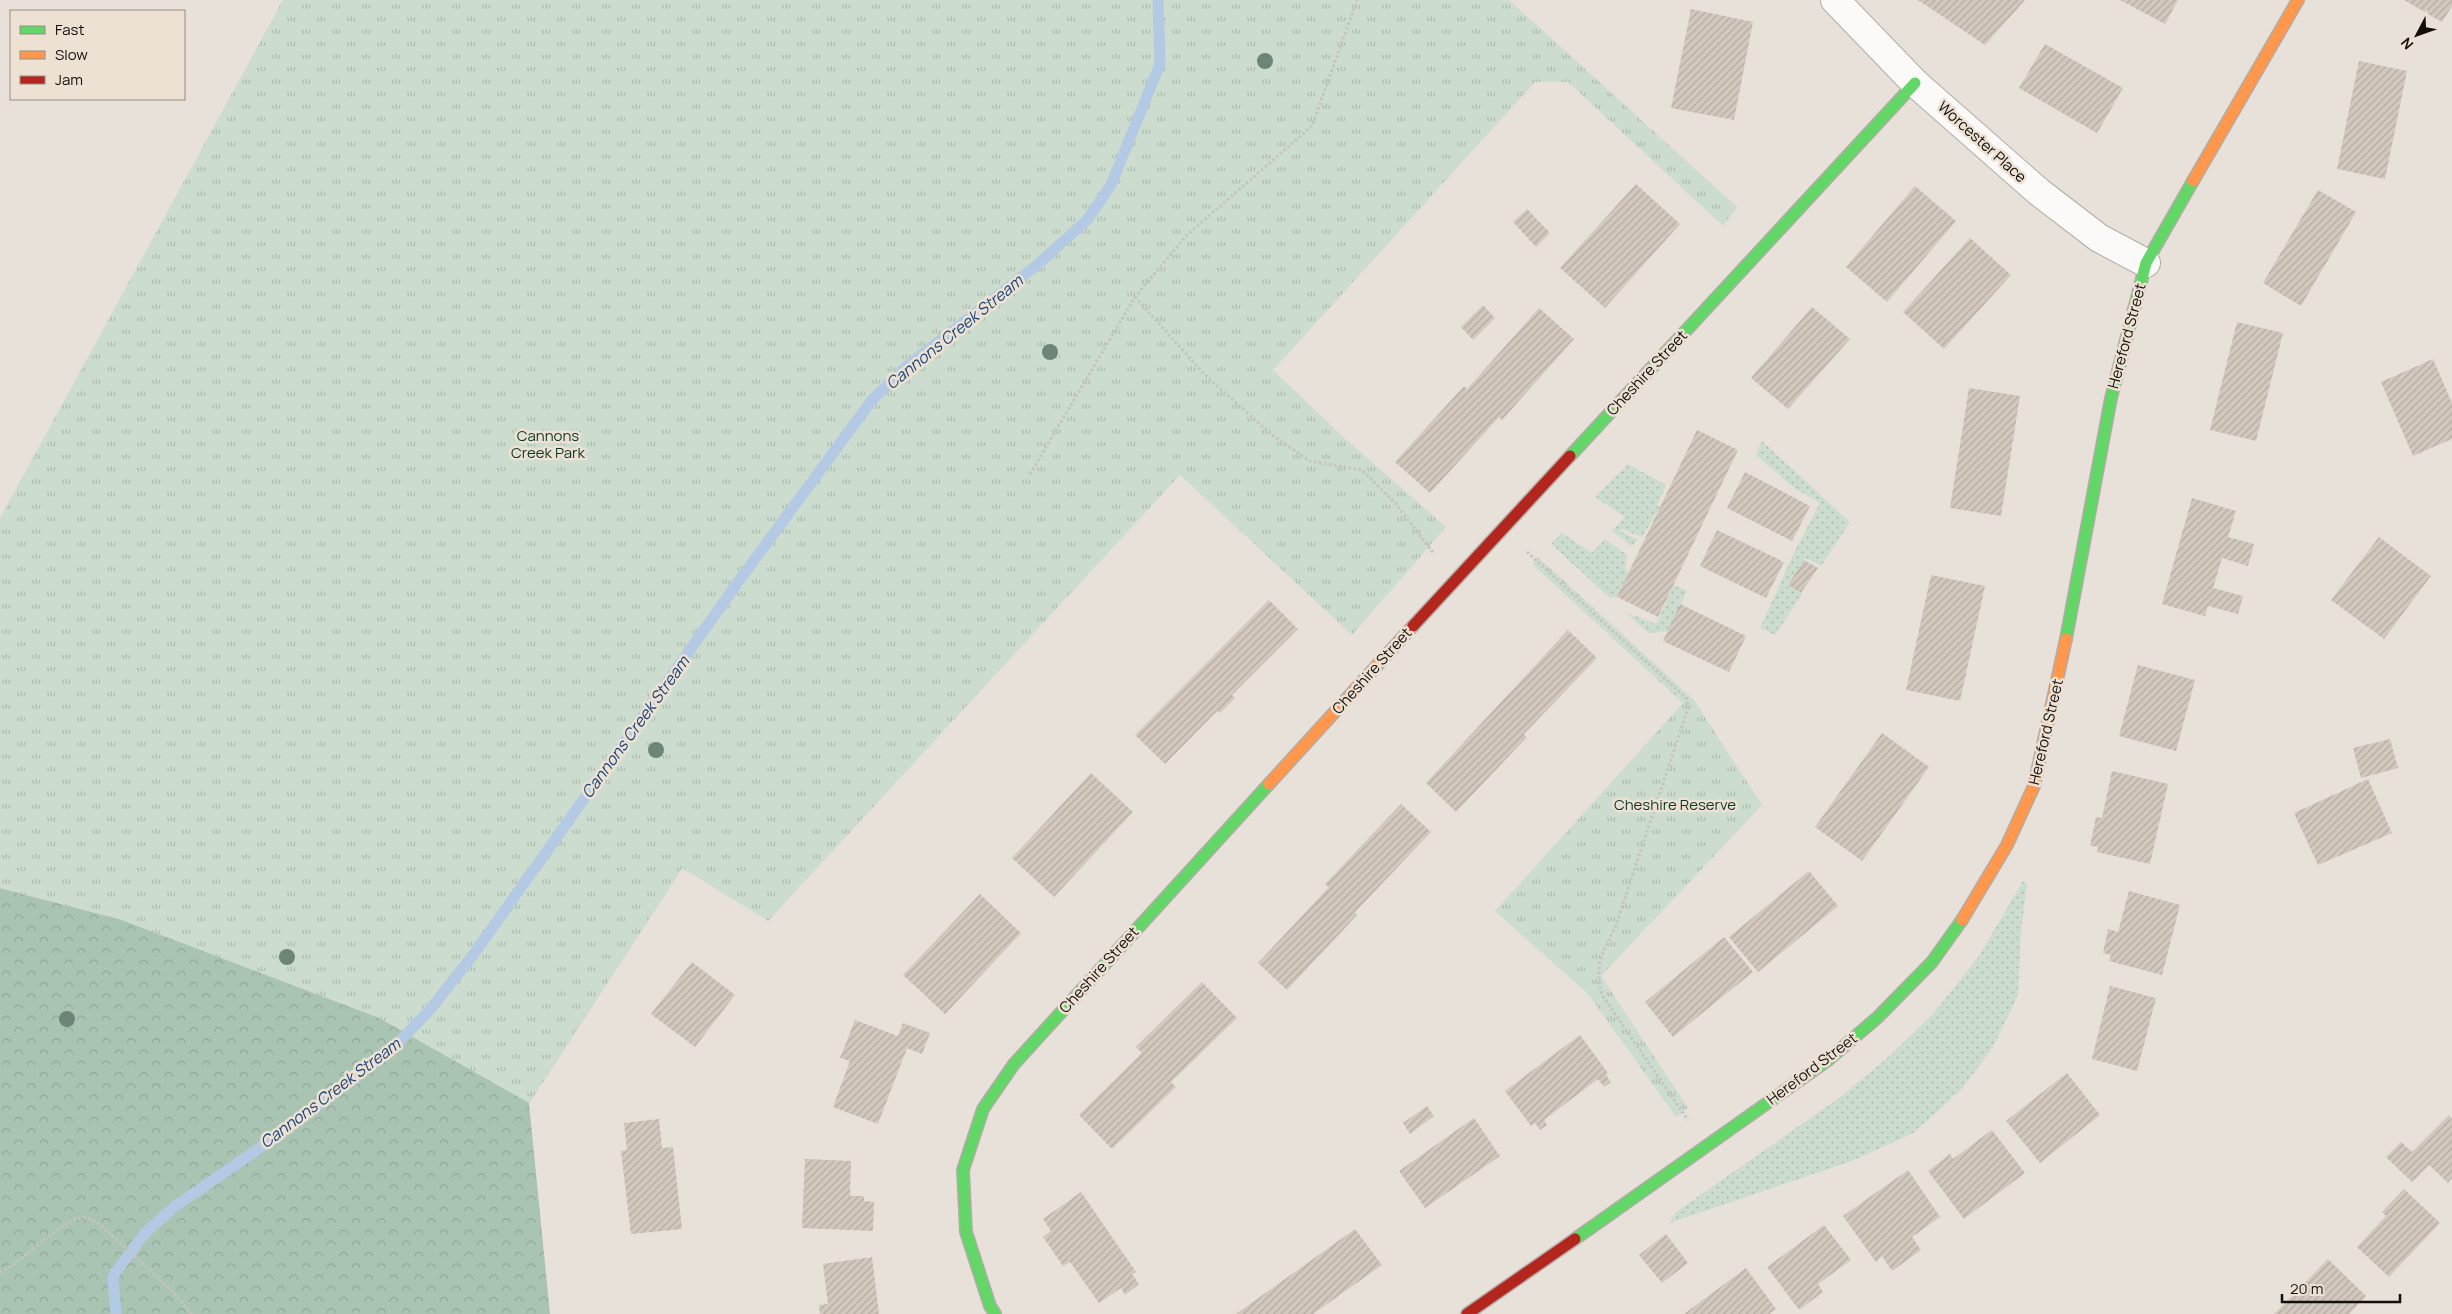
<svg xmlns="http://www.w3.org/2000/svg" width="2452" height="1314" font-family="Manrope,sans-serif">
  <defs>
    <pattern id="grass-dots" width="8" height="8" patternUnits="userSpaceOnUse" patternTransform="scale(1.25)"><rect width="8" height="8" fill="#ccdcce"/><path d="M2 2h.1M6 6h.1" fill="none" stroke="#aebcb0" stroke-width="1.8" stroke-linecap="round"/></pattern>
    <pattern id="forest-crowns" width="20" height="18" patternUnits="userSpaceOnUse" patternTransform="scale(1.25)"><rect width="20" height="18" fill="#aac4b3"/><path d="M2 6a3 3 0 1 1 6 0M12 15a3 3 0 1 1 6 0" fill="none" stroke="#91a799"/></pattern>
    <pattern id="park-tufts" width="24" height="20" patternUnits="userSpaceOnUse" patternTransform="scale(1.25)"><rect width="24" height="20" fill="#ccdcce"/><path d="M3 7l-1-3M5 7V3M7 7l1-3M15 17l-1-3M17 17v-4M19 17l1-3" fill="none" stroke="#aebcb0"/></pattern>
    <pattern id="building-hatch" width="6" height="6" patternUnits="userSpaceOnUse" patternTransform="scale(1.25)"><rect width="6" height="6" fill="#d2c8bd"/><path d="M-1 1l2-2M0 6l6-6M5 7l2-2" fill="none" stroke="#b3aba1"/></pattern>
  </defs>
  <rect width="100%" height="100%" fill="#e7e1da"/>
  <path fill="url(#grass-dots)" d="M1762,441l88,81 -29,44 -15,-8 -2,2 -16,25 14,9 -27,41 -15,-7 34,-75 26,-50 -26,-15 -38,-33z
    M1628,464l38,21 -9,20 3,2 -18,30 -20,-8 -2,2 18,9 -7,6 -19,-15 13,-14 -30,-20z
    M1562,533l30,20 13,-14 22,16 -2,14 4,3 -11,24 -8,2 -59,-54z
    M1674,585l13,6 -19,40 -20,2 -23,-21 31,12z
    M2023,881l4,2 -6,48 -3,64 -25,52 -32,43 -48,43 -61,28 -183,62 7,-11 159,-111 49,-40 49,-47 46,-58z"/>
  <path fill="url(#forest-crowns)" d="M682,868l-153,235 21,211h-550v-426l119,31z"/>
  <path fill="url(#park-tufts)" d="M283,0h1226l228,207 -14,19 -155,-144h-33l-262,288 67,64 106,93 -94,108 -172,-160 -412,446 -86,-53 -153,235 -150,-85 -260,-99 -119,-31v-370z
    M1538,557l156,143 68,105 -161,171 87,132 -12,9 -88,-123 -93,-83 188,-208 -151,-139z"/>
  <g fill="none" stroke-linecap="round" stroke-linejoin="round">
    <path stroke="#b4c9e4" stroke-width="11" d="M116,1314l-3,-35 2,-6 30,-40 29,-26 103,-71 112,-84 40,-41 44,-56 268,-377 131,-178 34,-33 131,-102 50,-45 24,-35 49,-121 -2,-64"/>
  </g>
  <path fill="url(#building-hatch)" d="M1918,0h107l-40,45z
    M2120,0h58l-13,24z
    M2404,0h48v6l-10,16z
    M1691,9l62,13 -19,98 -63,-12z
    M2045,44l78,44 -26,45 -78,-45z
    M2359,61l48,10 -22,108 -48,-10z
    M1636,184l44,40 -75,84 -45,-40z
    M1915,186l41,35 -69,81 -41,-35z
    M2318,190l38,22 -55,94 -38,-23z
    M1527,209l23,24 -14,14 -23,-25z
    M1970,238l41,37 -67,74 -41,-37z
    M1483,305l12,13 -22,22 -12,-13z
    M1812,307l38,32 -62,70 -37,-31z
    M1539,308l35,31 -72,81 -3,-3 -69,76 -35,-31 69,-76 3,3z
    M2237,322l46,11 -27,108 -46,-11z
    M2433,359l19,44v36l-39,17 -32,-74z
    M1969,388l51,8 -19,120 -51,-8z
    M1697,430l41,20 -80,167 -41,-20z
    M1745,472l65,34 -18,35 -65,-33z
    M2192,498l44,13 -8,26 26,7 -6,22 -26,-8 -9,30 30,8 -5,18 -30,-8 -3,10 -43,-12z
    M1717,530l67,32 -18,36 -66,-32z
    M2379,537l52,39 -47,63 -53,-39z
    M1804,560l14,8 -17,25 -13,-8z
    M1931,575l54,11 -25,115 -54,-11z
    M1269,600l29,29 -66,66 3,3 -15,15 -3,-2 -52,53 -30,-29z
    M1680,604l66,32 -17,36 -66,-31z
    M1568,630l29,28 -73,76 3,3 -71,75 -30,-29z
    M2138,665l57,15 -19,71 -57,-15z
    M1882,733l47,34 -67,94 -47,-34z
    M2390,739l8,29 -37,10 -8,-30z
    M2112,771l56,13 -18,80 -53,-12 1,-5 -8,-1 6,-29 6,1z
    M1091,773l42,39 -79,85 -42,-39z
    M2368,779l24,54 -74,32 -24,-52z
    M1401,804l30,28 -76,80 2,3 -70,75 -29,-27 71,-76 -4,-3z
    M1809,871l29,35 -80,66 -29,-35z
    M2129,891l51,14 -18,70 -53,-14 2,-6 -8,-2 5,-24 10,3z
    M980,894l41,39 -76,81 -42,-39z
    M1724,937l29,35 -80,65 -28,-35z
    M692,962l43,33 -40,52 -44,-33z
    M1202,982l35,36 -66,64 5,5 -64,62 -33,-34 63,-62 -6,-6z
    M2110,986l46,12 -19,73 -45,-12z
    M855,1020l43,16 5,-13 27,10 -8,21 -15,-6 -29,76 -45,-17 17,-46 -10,-3z
    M1580,1035l28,38 -2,2 5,7 -7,5 -6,-8 -54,41 3,5 -7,5 -5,-7 -4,3 -26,-35z
    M2067,1073l33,42 -60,48 -34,-42z
    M1427,1106l7,10 -24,18 -7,-11z
    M2449,1115l3,4v59l-4,5 -19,-18 -17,17 -26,-25 15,-15 11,10z
    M1474,1118l26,38 -75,52 -26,-37z
    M659,1119l3,29 11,-1 9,82 -51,5 -10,-83 6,-1 -3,-27z
    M1992,1130l33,43 -61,46 -36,-48 22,-17 3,5z
    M805,1159l46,2 -1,35h14v5l10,1 -1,29 -71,-3z
    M1908,1170l32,47 -28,20 9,13 -29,21 -10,-15 -6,6 -33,-46z
    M2404,1189l36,34 -51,54 -32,-30 29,-31 -4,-4z
    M1081,1192l55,80 -4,2 7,10 -14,11 -4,-7 -22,15 -29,-41 -7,4 -20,-29 8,-6 -8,-12z
    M1824,1225l27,35 -33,24 5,8 -24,18 -32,-43z
    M1355,1229l27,36 -69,49h-77z
    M1666,1234l22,29 -26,20 -23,-28z
    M872,1257l7,57h-59l-1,-9 9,-1 -5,-40z
    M2328,1259l38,37 -17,18h-75z
    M1746,1268l30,41 -7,5h-85z"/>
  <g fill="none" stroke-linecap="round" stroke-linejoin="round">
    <defs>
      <path id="street" d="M1835,0l80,83 124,109 60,46 47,25"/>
      <path id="fast" d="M1570,456l345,-373
        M2066,639l45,-241 35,-135 47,-82
        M1575,1239l253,-179 50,-43 54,-55 30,-42
        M995,1314l-5,-8 -24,-74 -3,-62 20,-61 31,-45 255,-280"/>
      <path id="slow" d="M2193,181l105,-181
        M1269,784l144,-158
        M1962,920l45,-75 27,-59 32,-147"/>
      <path id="jam" d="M1413,626l157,-170
        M1467,1314l108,-75"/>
    </defs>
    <use href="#street" stroke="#b2aca7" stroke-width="30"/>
    <use href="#fast" stroke="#b2aca7" stroke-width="14"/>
    <use href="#slow" stroke="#b2aca7" stroke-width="14"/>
    <use href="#jam" stroke="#b2aca7" stroke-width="14"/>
    <path stroke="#c6c3c1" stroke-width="3" stroke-dasharray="2.5 2.5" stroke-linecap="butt" d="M1135,297l70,78 67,60 38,26 52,9 34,34 38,50
      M1030,474l105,-177 52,-62 125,-109 45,-126
      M1527,552l160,147 1,9 -73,220c-13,25 -21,38 -13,67l86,125
      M0,1272c23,-10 64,-55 84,-54 4,0 8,2 12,3l70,64 26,29"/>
    <use href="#street" stroke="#fbfaf9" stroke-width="28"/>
    <use href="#fast" stroke="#63d668" stroke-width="11"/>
    <use href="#slow" stroke="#ff974d" stroke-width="11"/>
    <use href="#jam" stroke="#b3261e" stroke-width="11"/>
  </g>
  <g fill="#6d8578">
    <circle cx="1265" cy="61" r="8"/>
    <circle cx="1050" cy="352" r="8"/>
    <circle cx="656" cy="750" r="8"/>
    <circle cx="287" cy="957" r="8"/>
    <circle cx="67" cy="1019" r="8"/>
  </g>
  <g text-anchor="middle" stroke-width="5" stroke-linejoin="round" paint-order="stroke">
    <g font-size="15" fill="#120e09" stroke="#ede1d4">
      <text transform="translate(1982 142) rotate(42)" y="5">Worcester Place</text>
      <text transform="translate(2127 336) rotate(-75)" y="5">Hereford Street</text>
      <text transform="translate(1647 373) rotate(-47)" y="5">Cheshire Street</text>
      <text transform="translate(1372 671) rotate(-48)" y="5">Cheshire Street</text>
      <text transform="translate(2046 732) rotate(-77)" y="5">Hereford Street</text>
      <text transform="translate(1099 970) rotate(-48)" y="5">Cheshire Street</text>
      <text transform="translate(1812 1069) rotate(-37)" y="5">Hereford Street</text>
    </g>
    <g font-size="15" fill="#0a3927" stroke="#ede1d4">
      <text x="548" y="441">Cannons<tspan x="548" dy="17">Creek Park</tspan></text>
      <text x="1675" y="810">Cheshire Reserve</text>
    </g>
    <g font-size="16" font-style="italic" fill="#174375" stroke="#ede1d4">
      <text transform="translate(954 332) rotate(-39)" y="6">Cannons Creek Stream</text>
      <text transform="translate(635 727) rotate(-54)" y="6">Cannons Creek Stream</text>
      <text transform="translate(330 1093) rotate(-37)" y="6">Cannons Creek Stream</text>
    </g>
  </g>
  <rect x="10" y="10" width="175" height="90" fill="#ede1d4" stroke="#958d83"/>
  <rect x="20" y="26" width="25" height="8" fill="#63d668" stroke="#958d83"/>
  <text x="55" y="35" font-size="15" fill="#120e09">Fast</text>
  <rect x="20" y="51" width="25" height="8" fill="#ff974d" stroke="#958d83"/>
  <text x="55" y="60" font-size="15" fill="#120e09">Slow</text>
  <rect x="20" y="76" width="25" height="8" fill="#b3261e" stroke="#958d83"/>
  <text x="55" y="85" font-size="15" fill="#120e09">Jam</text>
  <g transform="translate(2417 35) rotate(229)" stroke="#ede1d4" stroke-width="4" paint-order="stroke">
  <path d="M0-4L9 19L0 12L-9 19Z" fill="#120e09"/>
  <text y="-8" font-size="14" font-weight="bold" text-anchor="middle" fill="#120e09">N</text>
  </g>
  <path d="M2282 1294v8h118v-8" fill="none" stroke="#120e09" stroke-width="2.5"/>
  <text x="2290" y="1294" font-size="15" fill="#120e09" stroke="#ede1d4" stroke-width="4" paint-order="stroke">20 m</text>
</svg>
